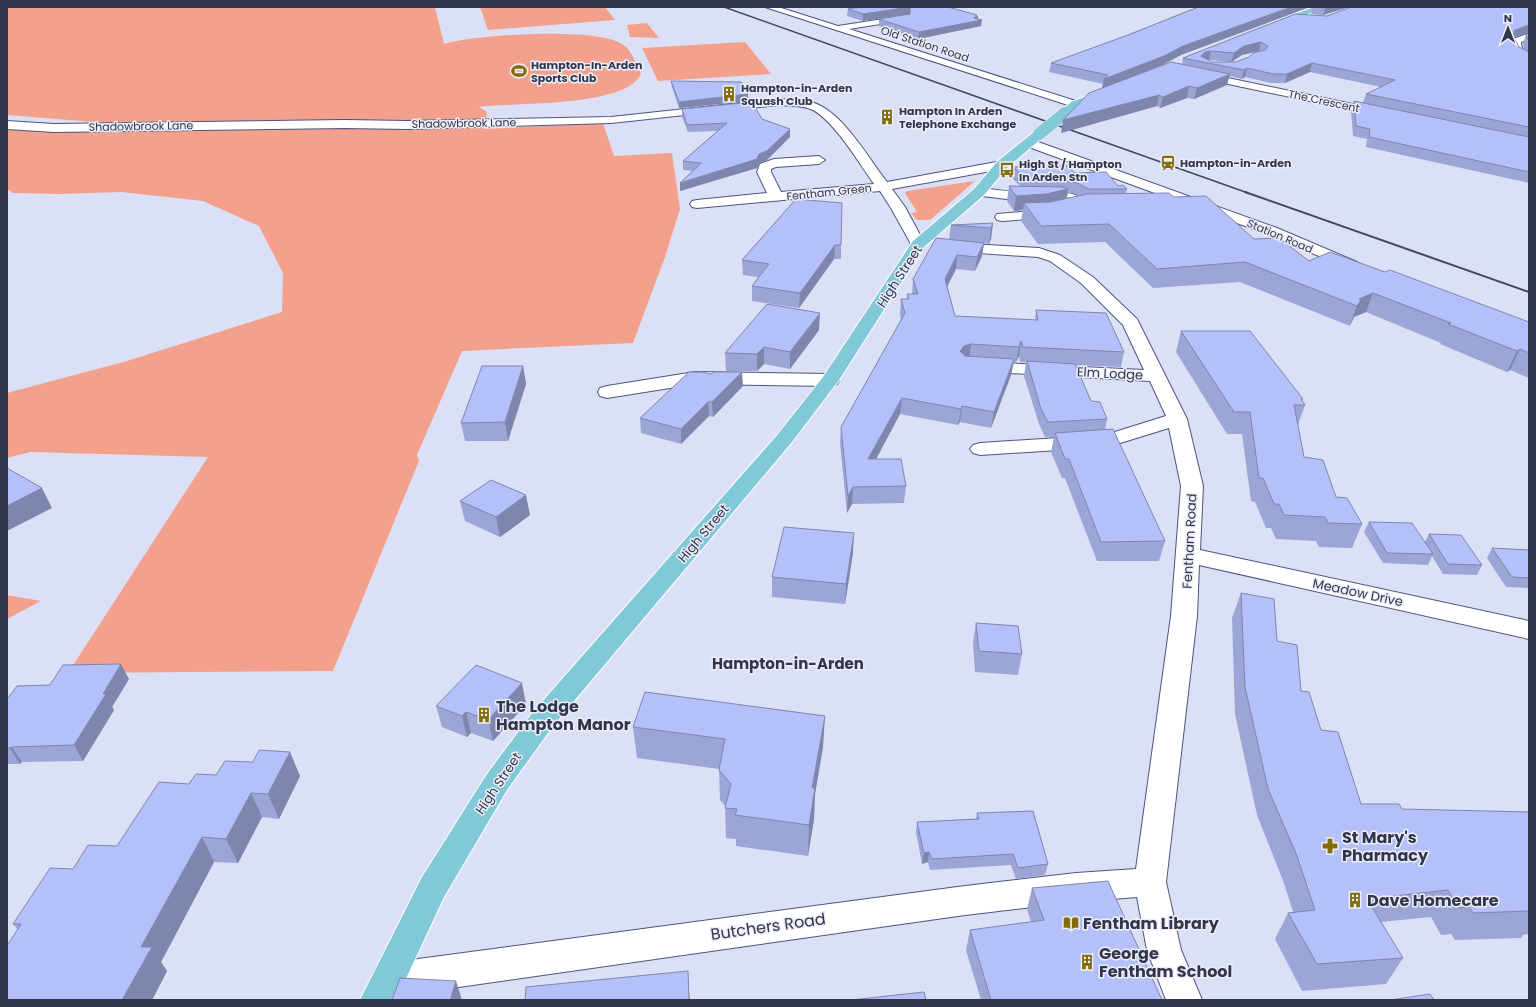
<svg xmlns="http://www.w3.org/2000/svg" width="1536" height="1007" font-family="Poppins,sans-serif">
  <rect width="100%" height="100%" fill="#dbe0f6"/>
  <path fill="#f3a18c" d="M7,7h428l9,37c29,-9 161,-19 182,3 7,7 11,19 15,27 -16,34 -128,28 -162,33l8,5 -2,17 118,-6 11,33 58,-3 8,56 -15,48 -32,86 -171,8 -45,104 2,6 -86,210 -265,2 140,-216 -178,-5 -23,6v-65l120,-32 155,-49 1,-39 -24,-47 -56,-25 -82,-9 -60,2 -48,-1 -6,-4v-60l111,4 21,-11 -33,1 -99,-8z
    M480,7h125l10,13 -127,10z
    M647,23l12,15 -29,-1 -3,-12z
    M745,42l26,32 -113,7 -16,-33z
    M975,181l-45,39h-13l-6,-7 6,-1 -12,-19 2,-2z
    M7,595l34,6 -34,18z"/>
  <g fill="none" stroke-linecap="round" stroke-linejoin="round">
    <defs>
      <path id="minor" d="M765,7h13l60,19 71,-11v4l-3,1 -57,9 230,73 2,2 -6,3 -4,-1z
        M1529,33v6l-8,3c0,7 3,9 8,12v7l-13,-7 -5,-10 2,-5z
        M1199,72l182,38 6,3 -6,3 -186,-39 -1,-2 1,-2z
        M779,99c13,1 30,0 42,7 26,14 48,53 66,76l115,-21 6,4 -6,4 -110,20 13,18 20,37 -2,3h-10l-2,-3 -20,-36 -11,-17 -183,17 -5,-1 -2,-3 2,-3 5,-1 70,-7 -10,-21 3,-8 14,-5 45,-3 6,4 -6,4 -43,3 -5,2v3l10,20 93,-8c-15,-21 -39,-62 -61,-74 -10,-5 -23,-4 -34,-5l-168,18 -204,6 -62,-1 -291,4 -47,-3v-8l47,3 291,-4 62,1 204,-4z
        M1030,139l247,89 80,34 3,3 -3,3h-10l-80,-34 -241,-88 -2,-3z
        M979,188c13,1 25,3 37,4 22,1 61,-6 75,14l-2,3c-29,7 -57,10 -87,12l-5,-1 -2,-3 2,-3 47,-4 27,-6 -10,-4h-46l-41,-5 -2,-3 2,-3z
        M954,243l85,5 21,7 33,22 44,42 50,100 16,67 -3,64 329,71v18l-330,-74 -2,51 -31,266 15,68 21,50h-36l-19,-50 -10,-53 -61,5 -111,13 -577,82 -12,-5 -5,-12 5,-12 12,-5 577,-77 111,-13 60,-4 35,-253 10,-130 -12,-58 -62,19 -127,8 -7,-2 -3,-4 3,-4 7,-2 125,-8 61,-19 -16,-35 -174,-10 -3,-4 3,-4 6,-1 162,8 -21,-45 -42,-42 -31,-22 -12,-4 -89,-6 -3,-3 3,-3z
        M695,372l135,2 7,2 2,4 -2,4 -7,2 -135,-2 -88,14 -7,-2 -2,-4 2,-4 7,-2z"/>
      <path id="major" d="M1314,7h12l-50,19h-6l-2,-2z
        M1110,88l4,1 1,2 -1,2 -35,13 -10,9 -4,1 -6,-3 12,-11z
        M1039,130l4,1 2,3 -2,3 -36,31 -23,27 -60,52 -85,133 -47,62 -239,284 -46,64 -63,107 -48,103h-36l62,-123 65,-103 46,-62 245,-278 45,-57 90,-136 61,-52 23,-27 38,-31z"/>
    </defs>
    <use href="#minor" stroke="#4c5482" stroke-width="2"/>
    <use href="#major" stroke="#fff" stroke-width="2"/>
    <use href="#minor" fill="#fff" fill-rule="evenodd"/>
    <use href="#major" fill="#82c9d8" fill-rule="evenodd"/>
    <path stroke="#44485d" stroke-width="1.5" d="M724,7l524,186"/>
    <path stroke="#44485d" stroke-width="2" d="M1245,192l284,100"/>
    <defs>
      <path id="major-bridge" d="M1039,134l26,-21"/>
    </defs>
    <use href="#major-bridge" stroke="#fff" stroke-width="13" stroke-linecap="butt"/>
    <use href="#major-bridge" stroke="#82c9d8" stroke-width="12"/>
  </g>
  <path fill="#9ba5d6" fill-rule="evenodd" d="M1313,7h36l-26,8 -12,-1z
    M848,9l129,8 4,9 -63,13 -39,-13v-7l28,-5 -44,7 -16,-5z
    M1295,14l219,24 5,9 8,4 -3,-2 -1,-6 3,-8 3,-2v150l-163,-36 1,-8 -14,-3 -2,-25 3,-10 9,2 3,-9 15,-7 -71,-15 -25,11h-14l-26,-6 -3,2 -13,-3 -2,9 -33,14 -7,-1 -27,10 -3,-2 -96,27 41,-45 1,-4 -54,-12 2,-9 130,-8 -19,10 20,-1 1,-6zM1259,51l-10,6 -13,5h-4l10,-7zM1208,60h1l22,2h-19z
    M671,81l77,13v7l-69,7 -7,-21z
    M682,109l80,10 28,10v8l-23,23 -7,3 -3,5 -77,23v-8l13,-12 -10,-1v-9l35,-30 -30,1 -6,-15z
    M1014,167l61,6 43,13 9,3 -1,4 48,4 80,42 55,22 76,11 144,50v56l-19,-8 -3,2 -67,-28 1,-1 -75,-31 -12,5 -4,9 -110,-44 -87,6 -48,-46 -67,2 -17,-23 2,-11 -9,1 -7,-10 2,-15h11l-8,-8zM1068,192l7,2 4,2 -12,2z
    M796,199l45,46v14h-7l-35,49 -47,-7v-15l6,-9 -15,-2 -1,-15z
    M993,223l-2,16 -2,5 -5,-1 -2,13 -7,15 -19,-2 -9,17 8,30 80,4 1,-10 88,42 -3,15 -46,-2 16,36 16,18 -2,11 60,111 -6,20h-62l-32,-83h-3l-11,-26 3,-15h-9l-6,-13 -15,-48 2,-14h-6l-1,-6 -3,6h-2l-3,13 -20,53 -31,-6 -2,3 -58,-11 -24,45 30,27 -2,17 -52,1 -5,9 -7,-70 1,-16 60,-107 -1,-6 1,-15h6v-5h5l1,-15 36,-40 2,-14z
    M819,330l-29,39 -26,-5 -7,7h-31l-1,-18z
    M1181,331l122,68 -1,3 3,3 -7,20 6,32 32,40 26,27 -10,24 -33,-1 -3,-6 -40,-2 -5,-11h-5l-11,-26 -4,-1 -9,-67h-15l-51,-82z
    M523,366l3,18 -18,57h-43l-4,-18z
    M743,386l-30,31 -4,-1 -28,28 -40,-11 -1,-15z
    M460,501l70,14 -30,22 -35,-16z
    M1369,522l56,20 4,-8 53,31 -5,10 -34,-1 -11,-18 -4,9 -45,-2 -19,-31z
    M1492,548l37,2v38l-23,-1 -19,-29z
    M853,553l-8,51 -73,-7v-20z
    M1241,593l36,48 44,89 40,74 41,5 127,3v122l-6,1 -2,3 -66,2 -4,-6 -10,1 -10,-18 -50,5 22,36 -17,26 -84,7 -27,-52 13,-26 5,-1 -9,-29 -27,-68 -22,-101 -3,-96z
    M976,623l46,31 -4,21 -43,-3 -2,-29z
    M129,679l-17,28 2,3 -31,51 -61,1 -2,2h-13v-65l43,-14z
    M526,704l-33,37 -22,-8 -4,4 -25,-10 -6,-21z
    M633,727l190,20 -8,47 -1,25 -6,37 -72,-10v-7l-10,-1 -1,-32 -5,-6 -1,-31 -82,-11z
    M300,776l-21,43 -17,-2 -24,46 -24,-1 -53,100 6,9 -15,29h-145l11,-70 -5,-6 60,-55 44,-23 72,-62z
    M977,813l71,51 -3,11 -29,4 -5,-14 -81,5 -2,-8 -6,2 -6,-32 1,-10 59,-3z
    M1032,888l130,112h-181l-15,-50 4,-20 61,-8 -4,-13z"/>
  <path fill="#7e86ae" d="M910,7v7l-47,7v-7z
    M1291,7h19l-129,48 -19,10 -60,23 2,-9 79,-33z
    M1327,7h22l-26,8 2,-7z
    M977,15v2h1v3h4l-1,6 -63,13 1,-7z
    M1529,25v7l-17,6 3,-8z
    M1261,42l-2,9 -17,4 -11,7 3,-9 10,-7z
    M1211,51l-2,9 -6,1 -2,-5 4,-4z
    M1312,63l-2,9 -25,11 2,-9z
    M1247,68l-2,9 -3,2 2,-9z
    M1230,74l-3,11 -33,14 3,-11z
    M1189,86l-2,12 -27,10 3,-11z
    M748,94v7l-69,7v-6z
    M1159,95l-2,11 -96,27 2,-13z
    M790,129v8l-23,23 -7,3 -3,5 -77,23v-8l79,-29z
    M1068,189l-2,15 -42,-1 -1,7 -9,1 2,-15z
    M993,223l-2,16 -2,5 2,-16z
    M984,243l-2,13 -7,15 2,-14z
    M835,245l-1,14 -35,49 1,-15z
    M957,255l-1,14 -12,24 1,-14z
    M1373,293l-7,19 -12,5 -4,9 9,-27z
    M820,313l-1,17 -29,39v-17z
    M1021,341l-2,15 -3,6 3,-15z
    M971,344l-2,16 -7,1 -2,-10 4,-5z
    M764,347v17l-7,7v-17z
    M1520,349l-10,21 -3,2 10,-21z
    M1014,359l-3,16 -20,53 3,-16z
    M523,366l3,18 -18,57 -3,-19z
    M742,372l1,14 -30,31 -1,-15z
    M902,398l-2,16 -33,62 1,-17z
    M708,402l1,14 -28,28v-15z
    M962,406l-2,16 -2,3 3,-16z
    M853,487l-1,17 -5,9 1,-17z
    M42,488l10,20 -45,23v-25z
    M526,495l4,20 -30,22 -4,-20z
    M854,533l-1,20 -8,51 1,-20z
    M121,664l8,15 -17,28 2,3 -31,51 -9,-16 29,-51z
    M522,683l4,21 -33,37 -5,-21z
    M466,712l5,21 -4,4 -5,-21z
    M825,716l-2,31 -8,47 -1,25 -6,37 1,-31 3,-37z
    M12,747l10,15 -2,2 -10,-16z
    M290,752l10,24 -21,43 -11,-25z
    M251,793l11,24 -24,46 -12,-24z
    M202,837l12,25 -53,100 6,9 -15,29h-30l19,-53z
    M929,852l-1,10 -6,2 2,-11z
    M688,971l1,21 1,8h-1z
    M456,981l6,19h-12z"/>
  <path fill="#b4c0f9" stroke="#7e86ae" fill-rule="evenodd" d="M861,7h87l29,8 -2,1 3,1 -4,1 8,2 -63,12 -40,-13 31,-5v-7l-47,7 -15,-5z
    M1199,7h92l-108,39 -19,10 -60,23 4,-4 -57,-12 77,-28 60,-24z
    M1351,7h178v18l-14,5 -2,6 6,11 10,5v75l-163,-33 29,-14 -83,-17 -25,11h-14l-26,-6 -3,2 -61,-12 112,-44 32,2zM1261,42l7,4 -3,4 -12,3 -4,4 -13,5h-24l-11,-6 4,-4 6,-1 23,2 10,-7z
    M1529,33v8l-1,-1 -2,-5z
    M1171,62l59,12 -33,14 -8,-2 -26,11 -4,-2 -96,25 26,-27z
    M671,81l70,1 7,12 -69,8z
    M1354,101l175,36v35l-160,-35 1,-8 -14,-3z
    M752,102l10,17 28,10 -23,22 -8,3 -2,5 -77,24 21,-20 -18,-2 44,-38 -40,2 -5,-16z
    M1066,165l9,8 31,-1 12,14 5,-1 4,4h-38l-12,-6 -14,-3h-38l-11,-13z
    M1009,186l54,1 5,2 -22,5 -30,2z
    M1169,193l5,4 32,-1 48,43 25,-1 30,23 21,-9 55,20 5,-2 139,52v31l-9,-4 -3,2 -69,-27 3,-1 -78,-30 -14,6 2,1 -4,6 -112,-44 -88,7 -48,-45 -68,2 -17,-23 26,-1 37,-8z
    M796,199l46,4 -1,42h-6l-35,48 -48,-7 17,-22 -27,-4z
    M993,223l-2,5 -40,-3z
    M936,238l48,5 -7,14 -20,-2 -12,24 10,37 83,4 -2,-10 70,3 18,39 -101,-5 -2,-6 -2,6 -48,-3 -7,2 -4,5 5,5 49,3 -20,53 -32,-6 -1,3 -59,-11 -34,61h33l5,27 -53,1 -5,9 -7,-69 64,-114 -4,-14h8l-2,-5h11l-5,-15z
    M767,304l53,9 -30,39 -26,-5 -7,7 -32,-1z
    M1181,331h69l53,68h-2l4,6h-11l10,52 19,3 13,37 11,1 15,26 -34,-1 -3,-6 -41,-2 -5,-11h-5l-11,-26h-4l-9,-66h-16z
    M1027,361l48,3 16,37 9,1 7,17 -59,3 -7,-13z
    M482,366h41l-18,56 -44,1z
    M689,372h13l9,2 2,-2h29l-30,30h-4l-27,27 -41,-11z
    M1113,429l52,112 -64,1 -32,-83h-4l-10,-26z
    M7,468l35,20 -35,18z
    M491,480l35,15 -30,22 -36,-16z
    M1369,522l43,1 21,31 -46,-1z
    M784,527l70,6 -8,51 -74,-7z
    M1429,534l32,1 21,30 -34,-1z
    M1492,548l37,2v28l-17,-1z
    M1241,593l33,6 3,42 20,4 4,46 8,1 12,38 17,2 23,72h38l3,5 127,3v99l-56,2 -4,-6 -11,1 -10,-18 -81,9 36,59 -86,6 -29,-51 27,-3 -18,-54 -29,-67 -23,-102z
    M976,623l42,3 4,28 -43,-3z
    M121,664l-18,30h3l-32,51 -62,2 -2,1h-3v-49l10,-13 33,-1 13,-20z
    M476,665l46,18 -34,37 -22,-8 -4,4 -26,-10z
    M645,692l180,24 -13,72h3l-6,37 -74,-10 2,-6 -12,-1 6,-24 -12,-14 6,-31 -92,-12z
    M259,750l31,2 -22,42 -17,-1 -25,46 -24,-2 -61,110h11l-30,53h-115v-54l14,-22h-8l37,-56 23,1 15,-24 29,1 42,-64 30,2 7,-10 20,1 9,-14 28,1z
    M1033,811l15,53 -30,4 -5,-14 -81,5 -3,-7 -5,1 -7,-31 62,-3 -2,-6z
    M1108,881l54,119h-171l-21,-70 74,-10 -12,-32z
    M688,971l1,29h-164l1,-13z
    M400,978l56,3 -6,19h-58z
    M924,992l2,8h-75z
    M1430,994l4,6h-44z"/>
  <defs>
    <symbol id="stadium-bare" viewBox="-9 -9 18 18"><path d="M0-5a6.5 5 0 1 0 0 10a6.5 5 0 1 0 0-10ZM-3.5-1.8h7v3.6h-7Z" fill="#826d09" stroke="#ebeef9" stroke-width="2.5" paint-order="stroke"/></symbol>
    <symbol id="building-bare" viewBox="-9 -9 18 18"><path d="M-4-6H4V6H1V3H-1V6H-4ZM-2.5-4.3h1.7v1.8h-1.7ZM.8-4.3h1.7v1.8H.8ZM-2.5-1h1.7V.8h-1.7ZM.8-1h1.7V.8H.8Z" fill="#826d09" stroke="#ebeef9" stroke-width="2.5" paint-order="stroke"/></symbol>
    <symbol id="station-bare" viewBox="-9 -9 18 18"><path d="M-3-6H3Q5-6 5-4V2Q5 4 3 4L4.5 6H3L1.5 4h-3L-3 6H-4.5L-3 4Q-5 4-5 2V-4Q-5-6-3-6ZM-3.5-4v3h7v-3ZM-3.5 1v1.5H-2V1ZM2 1v1.5H3.5V1Z" fill="#826d09" stroke="#ebeef9" stroke-width="2.5" paint-order="stroke"/></symbol>
    <symbol id="bus-bare" viewBox="-9 -9 18 18"><path d="M-5-6H5V4H4V6H2V4H-2V6H-4V4H-5ZM-3.5-4V0h7V-4ZM-3.5 1.2v1.5H-2V1.2ZM2 1.2v1.5H3.5V1.2Z" fill="#826d09" stroke="#ebeef9" stroke-width="2.5" paint-order="stroke"/></symbol>
    <symbol id="pharmacy-bare" viewBox="-9 -9 18 18"><path d="M-2-6h4v4h4v4h-4v4h-4v-4h-4v-4h4Z" fill="#826d09" stroke="#ebeef9" stroke-width="2.5" paint-order="stroke"/></symbol>
    <symbol id="library-bare" viewBox="-9 -9 18 18"><path d="M-6-4Q-3-5.5-.7-3.5V5Q-3 3-6 4ZM6-4Q3-5.5 .7-3.5V5Q3 3 6 4Z" fill="#826d09" stroke="#ebeef9" stroke-width="2.5" paint-order="stroke"/></symbol>
  </defs>
  <g fill-rule="evenodd">
    <use href="#stadium-bare" x="508" y="60" width="22" height="22"/>
    <use href="#building-bare" x="718" y="83" width="22" height="22"/>
    <use href="#building-bare" x="876" y="106" width="22" height="22"/>
    <use href="#station-bare" x="1157" y="152" width="22" height="22"/>
    <use href="#bus-bare" x="996" y="159" width="22" height="22"/>
    <use href="#building-bare" x="473" y="704" width="22" height="22"/>
    <use href="#pharmacy-bare" x="1319" y="835" width="22" height="22"/>
    <use href="#building-bare" x="1344" y="889" width="22" height="22"/>
    <use href="#library-bare" x="1060" y="912" width="22" height="22"/>
    <use href="#building-bare" x="1076" y="951" width="22" height="22"/>
  </g>
  <g text-anchor="middle" stroke-width="3" stroke-linejoin="round" paint-order="stroke">
    <g font-size="11" fill="#32364b" stroke="#ebeef9">
      <text transform="translate(925 44) rotate(18)" y="4">Old Station Road</text>
      <text transform="translate(1324 101) rotate(12)" y="4">The Crescent</text>
      <text transform="translate(464 123) rotate(-1)" y="4">Shadowbrook Lane</text>
      <text transform="translate(141 126) rotate(-1)" y="4">Shadowbrook Lane</text>
      <text transform="translate(829 192) rotate(-6)" y="4">Fentham Green</text>
      <text transform="translate(1280 236) rotate(23)" y="4">Station Road</text>
    </g>
    <g font-size="11" font-weight="bold" fill="#32364b" stroke="#ebeef9" text-anchor="start">
      <text x="531" y="69">Hampton-In-Arden<tspan x="531" dy="13">Sports Club</tspan></text>
      <text x="741" y="92">Hampton-in-Arden<tspan x="741" dy="13">Squash Club</tspan></text>
      <text x="899" y="115">Hampton In Arden<tspan x="899" dy="13">Telephone Exchange</tspan></text>
      <text x="1180" y="167">Hampton-in-Arden</text>
      <text x="1019" y="168">High St / Hampton<tspan x="1019" dy="13">In Arden Stn</tspan></text>
    </g>
    <g font-size="13" fill="#32364b" stroke="#ebeef9">
      <text transform="translate(899 276) rotate(-57)" y="5">High Street</text>
      <text transform="translate(1110 373) rotate(3)" y="5">Elm Lodge</text>
      <text transform="translate(703 533) rotate(-50)" y="5">High Street</text>
      <text transform="translate(1189 541) rotate(-87)" y="5">Fentham Road</text>
      <text transform="translate(1358 592) rotate(12)" y="5">Meadow Drive</text>
      <text transform="translate(498 783) rotate(-56)" y="5">High Street</text>
    </g>
    <g font-size="15" font-weight="bold" fill="#32364b" stroke="#ebeef9">
      <text x="788" y="669">Hampton-in-Arden</text>
    </g>
    <g font-size="16" font-weight="bold" fill="#32364b" stroke="#ebeef9" text-anchor="start">
      <text x="496" y="712">The Lodge<tspan x="496" dy="18">Hampton Manor</tspan></text>
      <text x="1342" y="843">St Mary's<tspan x="1342" dy="18">Pharmacy</tspan></text>
      <text x="1367" y="906">Dave Homecare</text>
      <text x="1083" y="929">Fentham Library</text>
      <text x="1099" y="959">George<tspan x="1099" dy="18">Fentham School</tspan></text>
    </g>
    <g font-size="16" fill="#32364b" stroke="#ebeef9">
      <text transform="translate(768 926) rotate(-8)" y="6">Butchers Road</text>
    </g>
  </g>
  <rect width="1536" height="1007" fill="none" stroke="#32364b" stroke-width="16"/>
  <g transform="translate(1508 28)" stroke="#ebeef9" stroke-width="3" paint-order="stroke">
  <path d="M0-3L7 15L0 10L-7 15Z" fill="#32364b"/>
  <text y="-6" font-size="11" font-weight="bold" text-anchor="middle" fill="#32364b">N</text>
  </g>
</svg>
